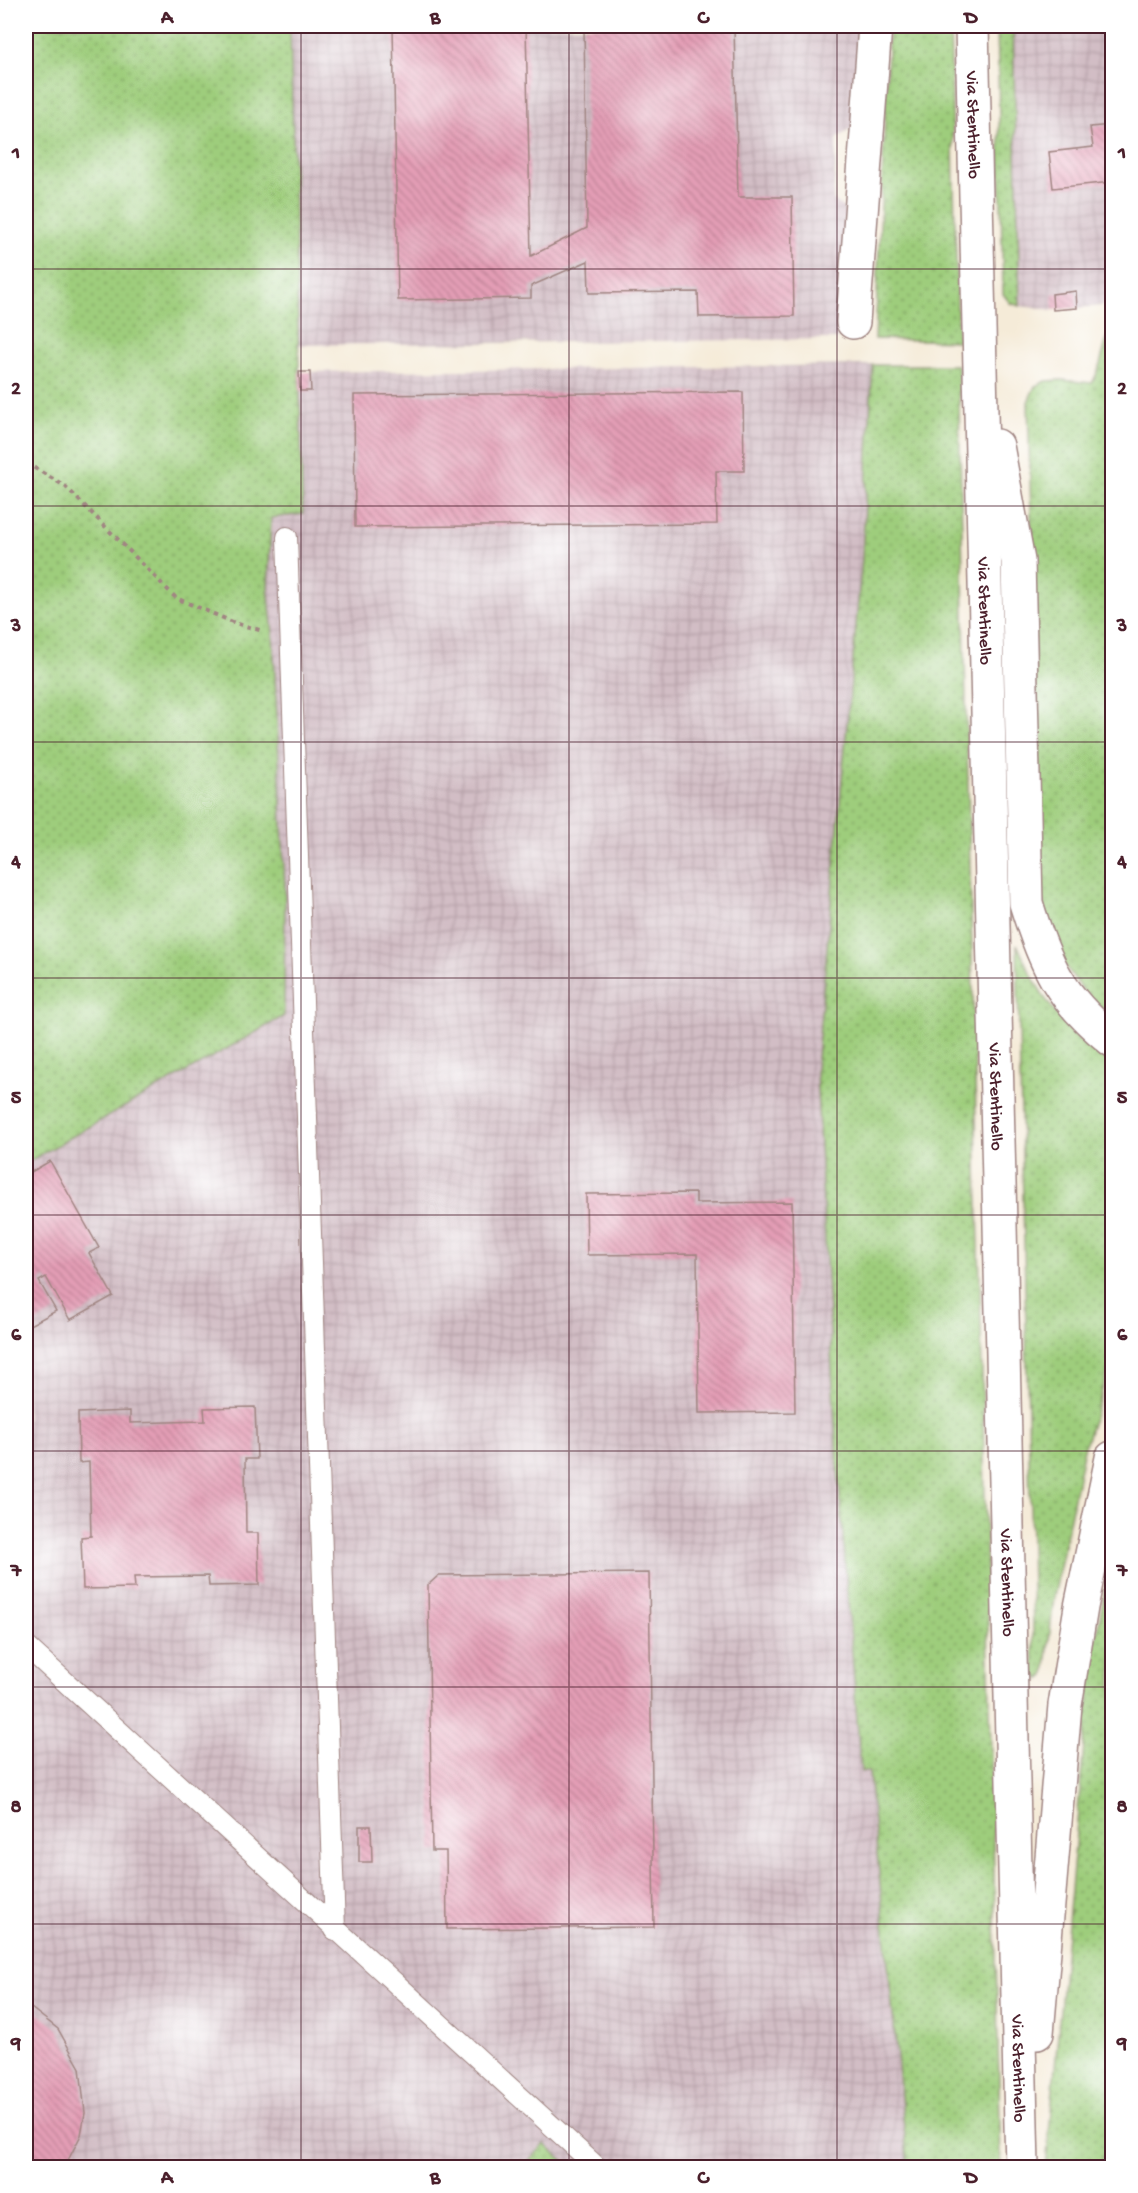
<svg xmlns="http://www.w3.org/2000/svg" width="1138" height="2193" font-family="'Gochi Hand',sans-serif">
  <defs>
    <pattern id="industrial-grid" width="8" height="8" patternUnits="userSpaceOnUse" patternTransform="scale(1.5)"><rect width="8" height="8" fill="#d2bdc5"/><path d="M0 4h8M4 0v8" fill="none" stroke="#b6a2a9"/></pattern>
    <pattern id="grass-dots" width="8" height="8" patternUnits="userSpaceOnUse" patternTransform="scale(1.5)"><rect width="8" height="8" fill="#9ecd7c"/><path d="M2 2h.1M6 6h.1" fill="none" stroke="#83a666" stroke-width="1.8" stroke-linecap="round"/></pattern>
    <pattern id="building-back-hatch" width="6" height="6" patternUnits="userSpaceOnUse" patternTransform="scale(1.5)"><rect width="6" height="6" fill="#e49eb6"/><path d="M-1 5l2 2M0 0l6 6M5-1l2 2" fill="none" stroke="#bb8094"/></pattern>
  </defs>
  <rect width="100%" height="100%" fill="#fff"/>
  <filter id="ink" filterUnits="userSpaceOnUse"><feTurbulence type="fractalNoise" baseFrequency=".0167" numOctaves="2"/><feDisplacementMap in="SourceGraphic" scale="12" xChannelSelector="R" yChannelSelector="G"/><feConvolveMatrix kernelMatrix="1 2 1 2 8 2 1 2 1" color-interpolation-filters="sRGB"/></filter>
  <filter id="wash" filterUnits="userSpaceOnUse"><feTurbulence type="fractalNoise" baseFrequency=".008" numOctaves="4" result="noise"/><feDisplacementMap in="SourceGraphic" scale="24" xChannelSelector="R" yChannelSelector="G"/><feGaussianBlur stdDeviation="1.35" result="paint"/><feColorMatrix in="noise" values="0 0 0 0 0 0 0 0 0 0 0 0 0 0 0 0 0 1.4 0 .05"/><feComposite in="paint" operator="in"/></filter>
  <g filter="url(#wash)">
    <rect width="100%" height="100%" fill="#f5ebd8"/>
    <path fill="url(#industrial-grid)" d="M290,26h571l-8,102 -16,10 -2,31 -2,30 14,12 -9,128 -539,6z
      M1013,26h99v274l-11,6 -48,4 -33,-4z
      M873,365l-11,193 -46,512 20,374 25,327 8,1 39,395h-882v-1004l258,-147 1,-127 -12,-255 -5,-47 3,-69 32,-4 -4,-142z"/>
    <path fill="url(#grass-dots)" stroke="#747654" stroke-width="1.5" d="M26,26h264l13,488 -32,4 -3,69 5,47 12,255 -1,127 -258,147z
      M889,26h61l8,315 -83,-2z
      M997,26h16l7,280 -10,-3 -7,-9z
      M1110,332h2v689l-22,-21 -27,-37 -22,-65 -13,-496 7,-16 11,-5 15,-1 31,3c10,-16 10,-34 18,-51z
      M873,365h85l43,1802h-93l-39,-395h-8l-25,-328 -20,-374 46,-512z
      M1017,944c21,50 48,91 95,120v295l-29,94 -29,144 -9,79 -5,4 -6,-7z
      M1112,1552v569l-11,46h-55l41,-456 8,-67z
      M545,2144l26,23h-48z"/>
    <g id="blocks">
      <path fill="url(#building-back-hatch)" d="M393,26h133l5,230 56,-28 -3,-202h150l4,171h54l2,119 -95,1 -1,-25 -109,1 -1,-32 -57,25v12l-133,2z
        M1112,125v57l-59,6 -4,-36 44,-5 -3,-20z
        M1076,291l1,17 -24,2 -1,-16z
        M299,372h11l1,19h-11z
        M743,392l1,79h-28l1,53 -362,3 -1,-132z
        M50,1161l49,87 -10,5 24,43 -43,24 -24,-43 -7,4 17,30 -30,16v-152z
        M696,1193v10l96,-1 3,210 -96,1 -2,-159 -110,1 -1,-61z
        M255,1407l2,52h-12l1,74h12l1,52 -50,1 -1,-10 -74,1 1,11 -52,1 -2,-52 10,-1 -2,-74 -10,1 -1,-50 52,-2v12l75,-2 -1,-13z
        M649,1573l5,354 -207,2 -1,-78h-14l-4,-266 11,-10z
        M359,1826h12l1,36h-13z
        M26,2004l32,25 22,39 5,45 -4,22 -17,33h-38z"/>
    </g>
  </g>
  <g filter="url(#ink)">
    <use href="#blocks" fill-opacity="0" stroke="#a08582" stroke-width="1.5"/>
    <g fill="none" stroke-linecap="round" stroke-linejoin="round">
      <defs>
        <path id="service" d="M287,537l48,1393
          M26,1646l572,522"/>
        <g id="minor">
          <path id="s1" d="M972,26l50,2142"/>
          <path d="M853,322l22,-296"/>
          <path d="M997,446l21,115 8,342c19,62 34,95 86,137"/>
          <path d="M1037,2033l28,-328 16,-98 31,-149"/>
        </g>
      </defs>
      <use href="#service" stroke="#a08582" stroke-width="22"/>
      <use href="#minor" stroke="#a08582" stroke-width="36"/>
      <path stroke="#a08582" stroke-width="4" stroke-dasharray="4.5 4.5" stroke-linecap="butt" d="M26,463l39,23 111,112 59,25 28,8"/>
      <use href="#service" stroke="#fff" stroke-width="20"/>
      <use href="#minor" stroke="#fff" stroke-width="33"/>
    </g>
  </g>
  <path fill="none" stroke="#4a1f2b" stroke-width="1.5" stroke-opacity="0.55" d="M301,26v2142M569,26v2142M837,26v2142M26,269h1086M26,506h1086M26,742h1086M26,978h1086M26,1215h1086M26,1451h1086M26,1687h1086M26,1924h1086"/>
  <g text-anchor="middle" stroke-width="5" stroke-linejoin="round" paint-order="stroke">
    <g font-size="18" fill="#4a1f2b" stroke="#fff">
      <text dy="6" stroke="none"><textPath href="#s1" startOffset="99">Via Stentinello</textPath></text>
      <text dy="6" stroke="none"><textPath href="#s1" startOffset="585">Via Stentinello</textPath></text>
      <text dy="6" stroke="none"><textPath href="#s1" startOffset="1071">Via Stentinello</textPath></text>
      <text dy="6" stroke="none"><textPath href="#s1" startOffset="1557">Via Stentinello</textPath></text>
      <text dy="6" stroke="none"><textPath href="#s1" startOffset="2043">Via Stentinello</textPath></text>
    </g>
  </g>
  <rect width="1138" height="2193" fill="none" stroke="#fff" stroke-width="66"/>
  <rect x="33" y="33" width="1072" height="2127" fill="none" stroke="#4a1f2b" stroke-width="2"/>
  <g font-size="20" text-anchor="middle" font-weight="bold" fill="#4a1f2b">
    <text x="167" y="23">A</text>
    <text x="435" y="23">B</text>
    <text x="703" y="23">C</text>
    <text x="971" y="23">D</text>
    <text x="16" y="158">1</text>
    <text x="1122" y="158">1</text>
    <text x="16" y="394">2</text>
    <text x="1122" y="394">2</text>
    <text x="16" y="631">3</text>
    <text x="1122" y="631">3</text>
    <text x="16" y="867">4</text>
    <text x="1122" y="867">4</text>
    <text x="16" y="1103">5</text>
    <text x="1122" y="1103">5</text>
    <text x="16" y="1340">6</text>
    <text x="1122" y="1340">6</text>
    <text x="16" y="1576">7</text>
    <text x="1122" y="1576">7</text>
    <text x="16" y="1812">8</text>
    <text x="1122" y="1812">8</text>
    <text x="16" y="2049">9</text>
    <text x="1122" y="2049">9</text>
    <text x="167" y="2183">A</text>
    <text x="435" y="2183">B</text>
    <text x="703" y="2183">C</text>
    <text x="971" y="2183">D</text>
  </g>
</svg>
